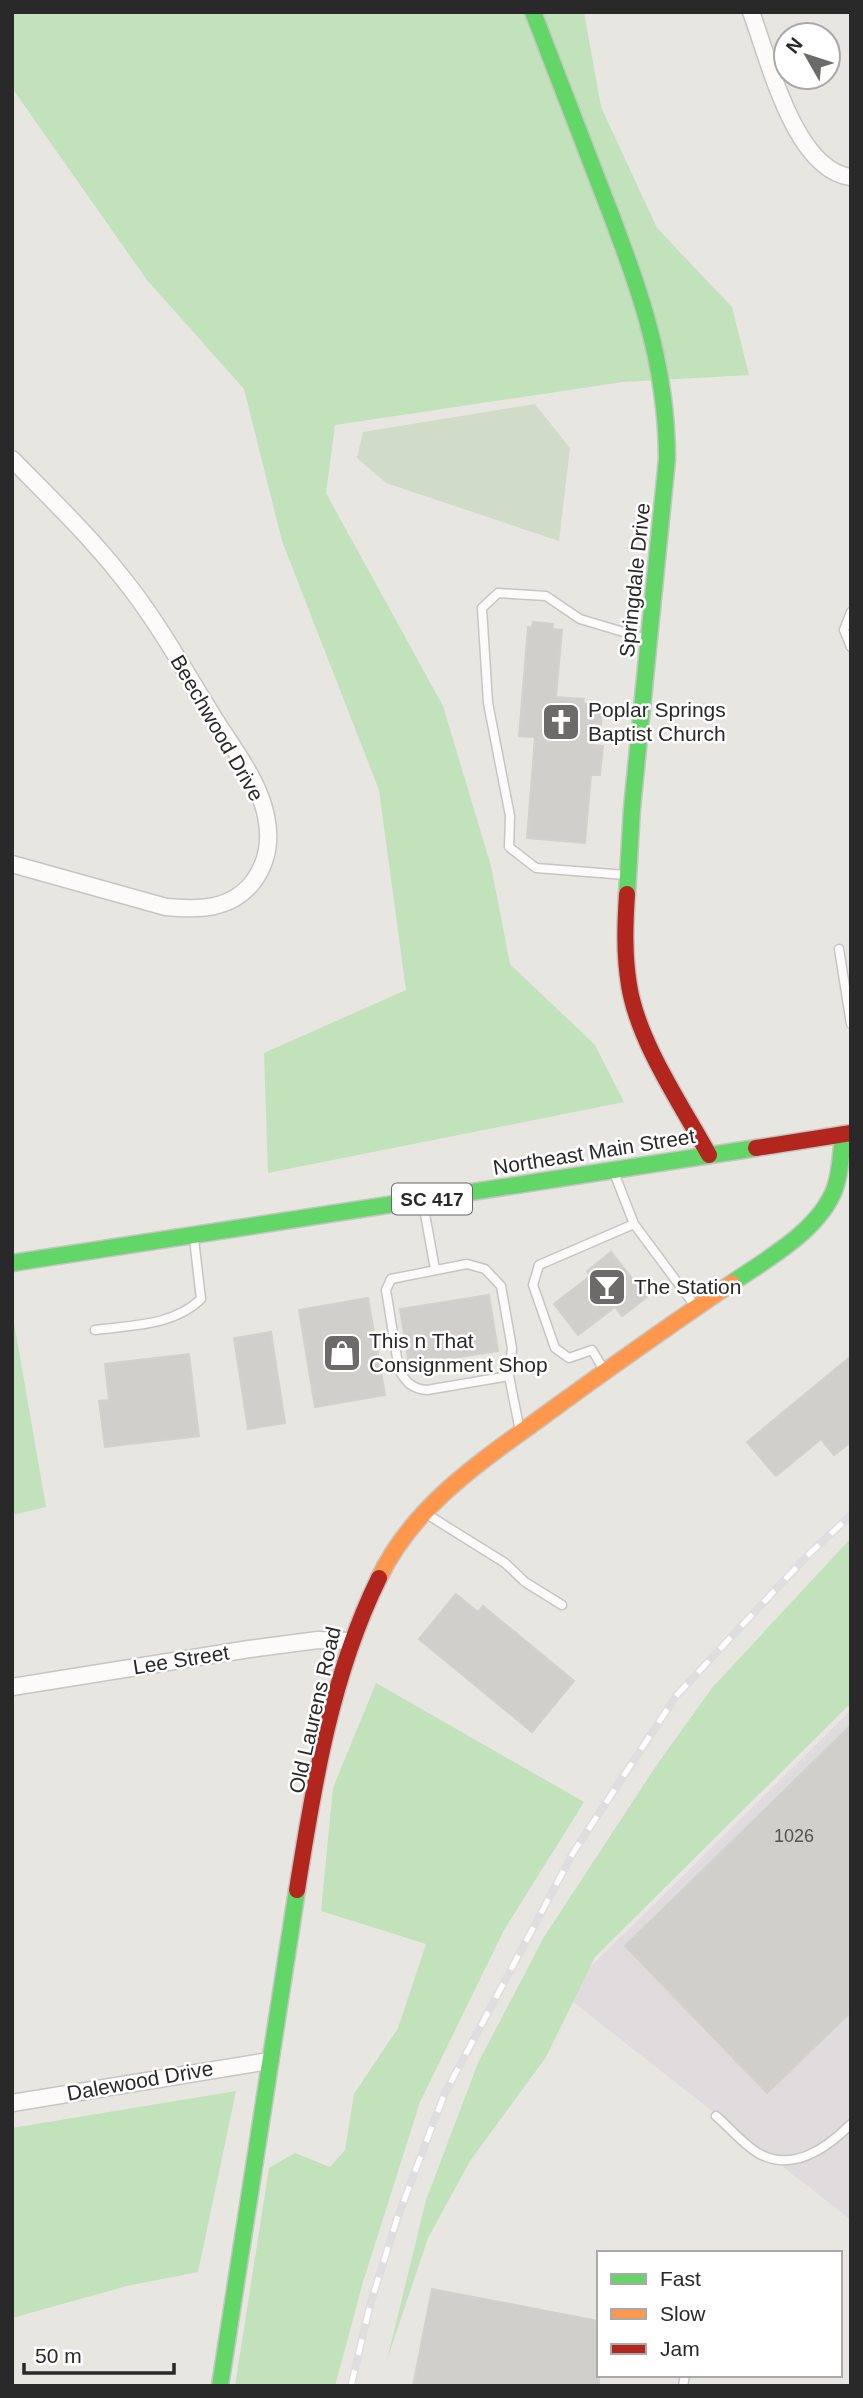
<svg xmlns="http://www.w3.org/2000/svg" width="863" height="2398" font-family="Arial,sans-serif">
  <rect width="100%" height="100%" fill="#e8e6e0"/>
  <path fill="#e0dcde" d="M851,1710v510l-288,-226z"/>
  <path fill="#c1e2ba" d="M12,12h572l17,95 56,121 75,79 17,68 -126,7 -288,43 -9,68 117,213 48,160 19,98 85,81 29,57 -356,71 -4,-120 142,-63 -27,-200 -97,-249 -38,-152 -97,-109 -135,-192z
    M12,1311l34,196 -34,8z
    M851,1538v165l-256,254 -49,100 -76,104 -42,77 -41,122 39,-160 52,-137 66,-126 112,-171 56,-78z
    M376,1683l208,119 -80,128 -84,172 -57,180 -28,104h-100l34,-218 26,-15 35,14 15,-17 9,-56 44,-66 28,-84 -105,-33 12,-123z
    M236,2091l-38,181 -71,14 -115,32v-190z"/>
  <path fill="#d0dcc8" d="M535,404l35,44 -11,93 -173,-58 -29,-25 6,-26z"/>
  <path fill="#d0cfcb" stroke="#d3d1cc" stroke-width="2" d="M533,622l20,2 -1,5 10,1 -6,67 28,2 -1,4 19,5 -2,30 -7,-1 -1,8 11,1 -3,29h-9l-6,68 -58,-5 8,-101 -16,-1 9,-109h4z
    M611,1252l36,45 -25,19 -7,-9 -37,28 -24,-31 36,-28 -3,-5z
    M489,1295l9,56 -89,14 -9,-56z
    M368,1298l17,97 -70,12 -16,-97z
    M271,1332l14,91 -37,6 -14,-91z
    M189,1354l10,82 -94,11 -6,-46 10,-1 -4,-36z
    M851,1356v86l-17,13 -13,-16 -45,37 -29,-34z
    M456,1594l22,18 5,-6 91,75 -42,51 -113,-93z
    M851,1725v287l-84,81 -142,-147z
    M432,2289l167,32v65h-186z"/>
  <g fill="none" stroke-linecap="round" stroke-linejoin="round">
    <defs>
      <path id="lane" d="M851,612l-7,18 7,17
        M626,875l-90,-7 -27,-21 1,-31 -22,-113 -6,-95 16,-15 48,3 34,23 67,20
        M839,949l12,75
        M615,1175l19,49
        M423,1203l12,66
        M95,1330c37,-5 78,-4 106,-31l-7,-60
        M604,1370l-12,-20 -23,8 -14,-10 -22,-63 6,-20 95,-41 61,82
        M509,1376l-82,14c-15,-1 -21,-8 -28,-20l-13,-80 5,-11 76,-15 18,5 16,17 11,62 -3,28 11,55
        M425,1513l80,50 20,19 37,23
        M716,2116c13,11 27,28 42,37 35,20 69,-5 93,-29
        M683,2386l2,-11"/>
      <path id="street" d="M751,12c18,47 43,158 100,165
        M12,459c37,38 76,75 109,117 36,44 63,94 93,142 19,30 45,63 52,98 5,24 2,46 -13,66 -22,28 -54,28 -87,25l-154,-43
        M12,1687l237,-38 69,-9 32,1
        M12,2103l257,-42"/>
      <path id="fast" d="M533,12c22,58 45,116 67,174 36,92 67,174 67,273l-35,349 -5,86
        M12,1263l744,-115
        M732,1283c35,-24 88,-53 103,-95 6,-17 6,-36 8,-54
        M220,2386l77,-496"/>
      <path id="slow" d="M379,1578c36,-76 109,-121 174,-169 59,-43 119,-85 179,-126"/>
      <path id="jam" d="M627,894c-2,31 -3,60 2,91 9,57 52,119 80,170
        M756,1148l95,-15
        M297,1890c17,-107 34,-214 82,-312"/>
    </defs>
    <use href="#lane" stroke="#c6c5c5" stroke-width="11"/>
    <use href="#street" stroke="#c6c5c5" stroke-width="19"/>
    <use href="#fast" stroke="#c6c5c5" stroke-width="19"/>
    <use href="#slow" stroke="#c6c5c5" stroke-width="19"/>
    <use href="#jam" stroke="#c6c5c5" stroke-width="19"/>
    <use href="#lane" stroke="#fcfbfa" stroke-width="8"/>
    <use href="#street" stroke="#fcfbfa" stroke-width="16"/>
    <use href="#fast" stroke="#63d668" stroke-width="16"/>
    <use href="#slow" stroke="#ff974d" stroke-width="16"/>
    <use href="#jam" stroke="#b3261e" stroke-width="16"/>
    <defs>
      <path id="rail" d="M351,2386l19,-81 27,-86 47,-124 129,-242 103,-157 131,-140 44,-41"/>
    </defs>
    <use href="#rail" stroke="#dedede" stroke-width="8"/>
    <use href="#rail" stroke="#fff" stroke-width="5" stroke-dasharray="16" stroke-linecap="butt"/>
  </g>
  <defs>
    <symbol id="church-square" viewBox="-11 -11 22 22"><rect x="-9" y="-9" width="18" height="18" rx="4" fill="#6c6b69" stroke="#fff"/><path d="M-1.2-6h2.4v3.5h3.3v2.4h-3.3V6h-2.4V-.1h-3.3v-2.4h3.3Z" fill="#fff"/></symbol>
    <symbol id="bar-square" viewBox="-11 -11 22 22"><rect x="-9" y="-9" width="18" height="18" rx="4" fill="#6c6b69" stroke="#fff"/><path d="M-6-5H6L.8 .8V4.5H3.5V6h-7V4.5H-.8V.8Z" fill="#fff"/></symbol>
    <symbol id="shop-square" viewBox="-11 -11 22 22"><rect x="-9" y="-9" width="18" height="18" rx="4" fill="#6c6b69" stroke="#fff"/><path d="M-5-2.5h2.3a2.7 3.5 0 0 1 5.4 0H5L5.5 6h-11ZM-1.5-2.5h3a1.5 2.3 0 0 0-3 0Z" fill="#fff"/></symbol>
  </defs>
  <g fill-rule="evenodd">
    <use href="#church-square" x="539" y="700" width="44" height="44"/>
    <use href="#bar-square" x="585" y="1265" width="44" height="44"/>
    <use href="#shop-square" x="320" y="1331" width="44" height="44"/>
  </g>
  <g text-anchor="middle" stroke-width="5" stroke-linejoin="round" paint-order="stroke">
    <g font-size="18" fill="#545352">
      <text x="794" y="1842">1026</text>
    </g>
    <rect fill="#fff" stroke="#696969" stroke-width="2" x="392" y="1183.5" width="80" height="31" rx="5"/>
    <g font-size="19" font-weight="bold" fill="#292929">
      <text x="432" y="1206">SC 417</text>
    </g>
    <g font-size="21" fill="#292929" stroke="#fff">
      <text transform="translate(635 580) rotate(-84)" y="7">Springdale Drive</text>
      <text transform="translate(217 728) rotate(60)" y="7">Beechwood Drive</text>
      <text transform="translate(594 1152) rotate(-9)" y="7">Northeast Main Street</text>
      <text transform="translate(181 1660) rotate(-9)" y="7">Lee Street</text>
      <text transform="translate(315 1710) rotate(-77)" y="7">Old Laurens Road</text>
      <text transform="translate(140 2081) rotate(-10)" y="7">Dalewood Drive</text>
    </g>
    <g font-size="21" fill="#292929" stroke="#fff" text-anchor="start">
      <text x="588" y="717">Poplar Springs<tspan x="588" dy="24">Baptist Church</tspan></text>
      <text x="634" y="1294">The Station</text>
      <text x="369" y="1348">This n That<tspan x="369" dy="24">Consignment Shop</tspan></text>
    </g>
  </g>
  <rect width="863" height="2398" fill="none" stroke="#292929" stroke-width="28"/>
  <rect x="597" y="2251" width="245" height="126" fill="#ffffff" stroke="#a9a9a9" stroke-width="2"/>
  <rect x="611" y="2274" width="35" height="10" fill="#63d668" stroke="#a9a9a9" stroke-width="2"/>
  <text x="660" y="2286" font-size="21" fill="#292929">Fast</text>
  <rect x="611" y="2309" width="35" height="10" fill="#ff974d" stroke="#a9a9a9" stroke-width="2"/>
  <text x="660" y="2321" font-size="21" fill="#292929">Slow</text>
  <rect x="611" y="2344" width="35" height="10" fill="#b3261e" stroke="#a9a9a9" stroke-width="2"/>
  <text x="660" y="2356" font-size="21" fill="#292929">Jam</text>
  <g transform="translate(807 56) rotate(309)"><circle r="33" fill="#ffffff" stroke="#a9a9a9" stroke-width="2"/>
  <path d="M0-5L12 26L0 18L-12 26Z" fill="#6c6b69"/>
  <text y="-10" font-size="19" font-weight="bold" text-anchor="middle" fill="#292929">N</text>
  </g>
  <path d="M24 2363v10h150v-10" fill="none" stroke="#292929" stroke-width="3.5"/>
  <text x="35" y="2363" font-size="21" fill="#292929" stroke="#ffffff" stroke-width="5" paint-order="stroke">50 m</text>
</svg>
